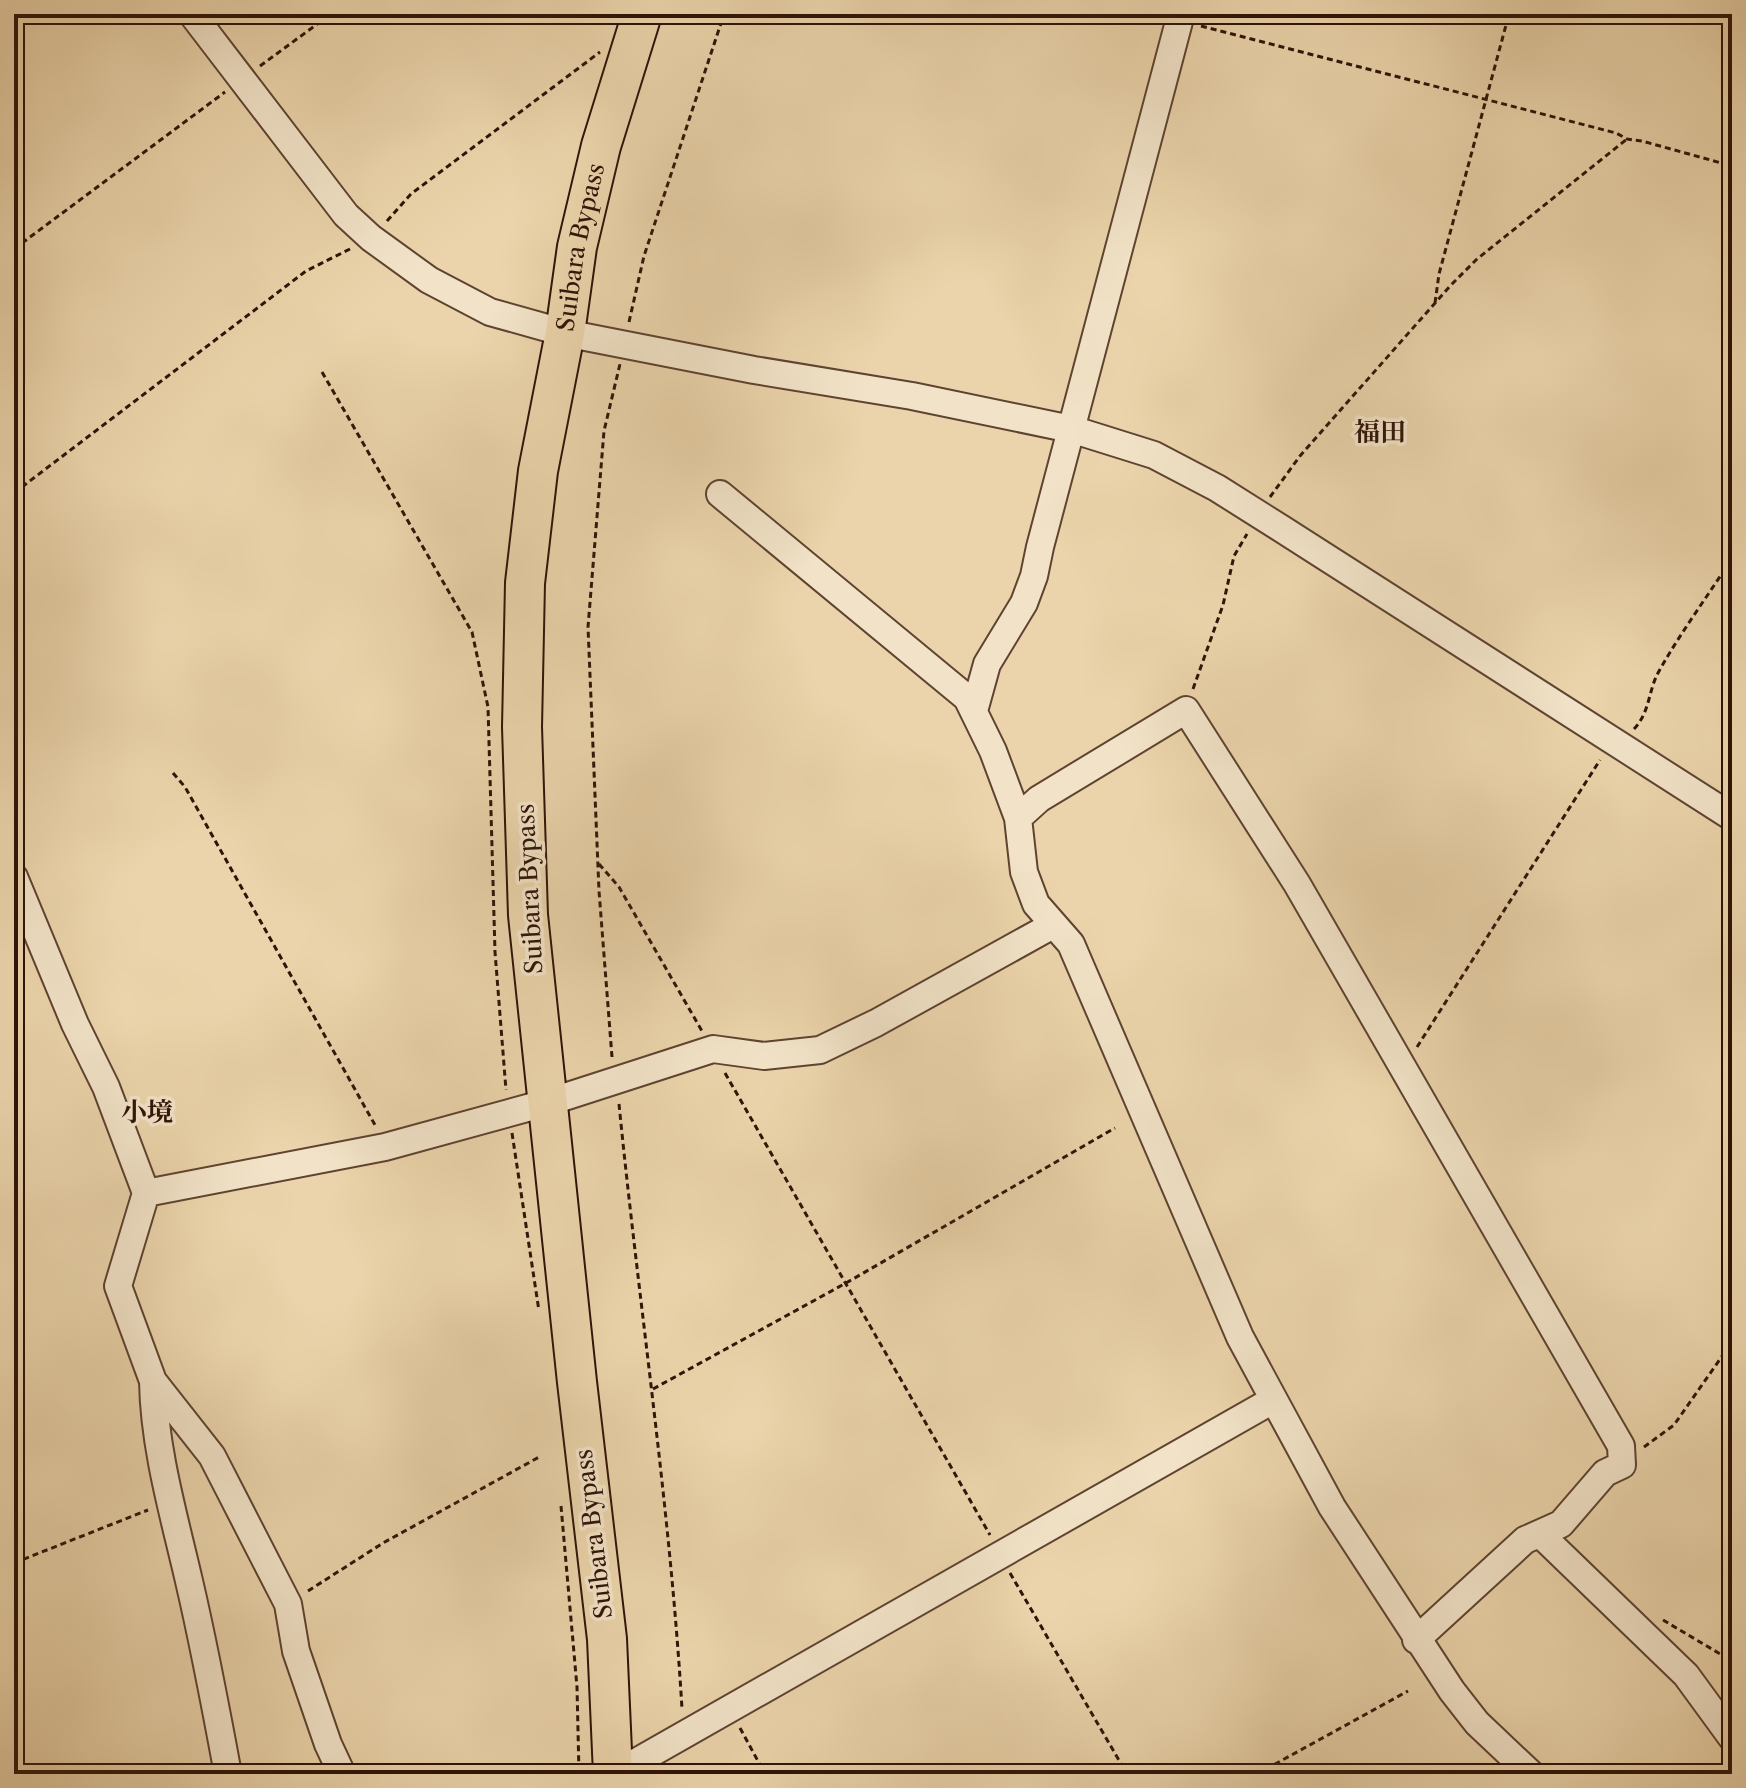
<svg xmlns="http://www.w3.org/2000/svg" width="1746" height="1788" font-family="'Libre Caslon Text','Noto Serif JP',serif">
  <rect width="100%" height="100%" fill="#ebd4ab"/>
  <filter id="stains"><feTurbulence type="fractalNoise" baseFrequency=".0025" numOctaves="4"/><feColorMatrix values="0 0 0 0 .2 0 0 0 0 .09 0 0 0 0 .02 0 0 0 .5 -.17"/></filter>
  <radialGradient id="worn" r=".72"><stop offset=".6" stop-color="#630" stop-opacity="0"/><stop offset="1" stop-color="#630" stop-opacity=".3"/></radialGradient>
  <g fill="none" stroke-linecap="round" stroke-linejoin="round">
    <defs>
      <path id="minor" d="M192,14l154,201 25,23 58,42 61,32 75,21 189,37 158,26 159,33 83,26 63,33 65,41 450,288
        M720,494l247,204 26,53 25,67 6,54 12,32 35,40 169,393 92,170 120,184 25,32 54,51
        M974,711l13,-47 37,-61 10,-27 6,-29 141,-533
        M1018,818l21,-19 147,-89 111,174 324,562 1,19 -17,8 -44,51 -36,16 -109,100
        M14,877l61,147 31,63 40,106 -28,93 35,95 59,75 76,148 8,47 32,93 14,30
        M146,1193l239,-46 164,-45 164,-53 51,7 56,-6 56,-27 177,-98
        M153,1381c1,67 21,135 36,200 15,64 27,128 39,193
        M1540,1534l146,141 46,63
        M615,1774l658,-374"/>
      <g id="highway">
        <path id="s1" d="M613,1774l-6,-135 -30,-257 -49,-467 -6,-188 3,-144 13,-112 27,-138 12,-86 24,-101 41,-132"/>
      </g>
    </defs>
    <use href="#minor" stroke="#5e4331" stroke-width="30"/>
    <use href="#highway" stroke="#2f1308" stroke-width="42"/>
    <path stroke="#2f1308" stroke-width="3" stroke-dasharray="6 4" stroke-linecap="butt" d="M1201,26l415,107 11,6 15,2 90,25
      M260,66l71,-52
      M387,221l24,-27 189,-142
      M14,249l211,-157
      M1435,303l4,-29 70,-260
      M629,322l15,-66 80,-242
      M322,372l150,260 16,75 7,245 11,138
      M14,493l292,-222 44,-22
      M1270,497l30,-41 150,-170 27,-27 150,-120
      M1193,689l30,-84 11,-49 13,-22
      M1634,729c16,-17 14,-37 24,-56 22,-40 50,-77 74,-115
      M173,773l12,14 190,338
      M599,864l20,23 83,144
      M1417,1047l183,-287
      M612,1057l-13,-166 -11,-264 16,-196 16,-67
      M725,1073l265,462
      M619,1104c20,202 51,403 63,605
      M512,1133l27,178
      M653,1389l193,-106 269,-155
      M1644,1447l30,-22 58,-83
      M561,1506l16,181 2,87
      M14,1563l134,-53
      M1010,1573l117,201
      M308,1591l75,-48 158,-87
      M1663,1620l69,41
      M740,1728l25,46
      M1257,1774l151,-83"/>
    <use href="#minor" stroke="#f2e3c8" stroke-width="26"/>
    <use href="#highway" stroke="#ebd4ab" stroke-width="38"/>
  </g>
  <g text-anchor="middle" stroke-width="7" stroke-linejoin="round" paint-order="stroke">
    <g font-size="24" fill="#2f1308" stroke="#f2e3c8">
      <text dy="8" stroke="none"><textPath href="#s1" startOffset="1536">Suibara Bypass</textPath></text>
      <text transform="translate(530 889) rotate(-93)" y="8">Suibara Bypass</text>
      <text transform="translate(594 1534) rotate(-97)" y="8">Suibara Bypass</text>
    </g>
    <g font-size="26" font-weight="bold" fill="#2f1308" stroke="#f2e3c8">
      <text x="1380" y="441">福田</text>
      <text x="147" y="1121">小境</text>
    </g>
  </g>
  <rect width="1746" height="1788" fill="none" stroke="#ebd4ab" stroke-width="48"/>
  <rect x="16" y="16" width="1714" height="1756" fill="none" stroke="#2f1308" stroke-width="4"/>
  <rect x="24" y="24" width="1698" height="1740" fill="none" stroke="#2f1308" stroke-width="2"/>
  <rect width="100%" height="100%" filter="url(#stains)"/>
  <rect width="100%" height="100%" fill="url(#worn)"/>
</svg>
